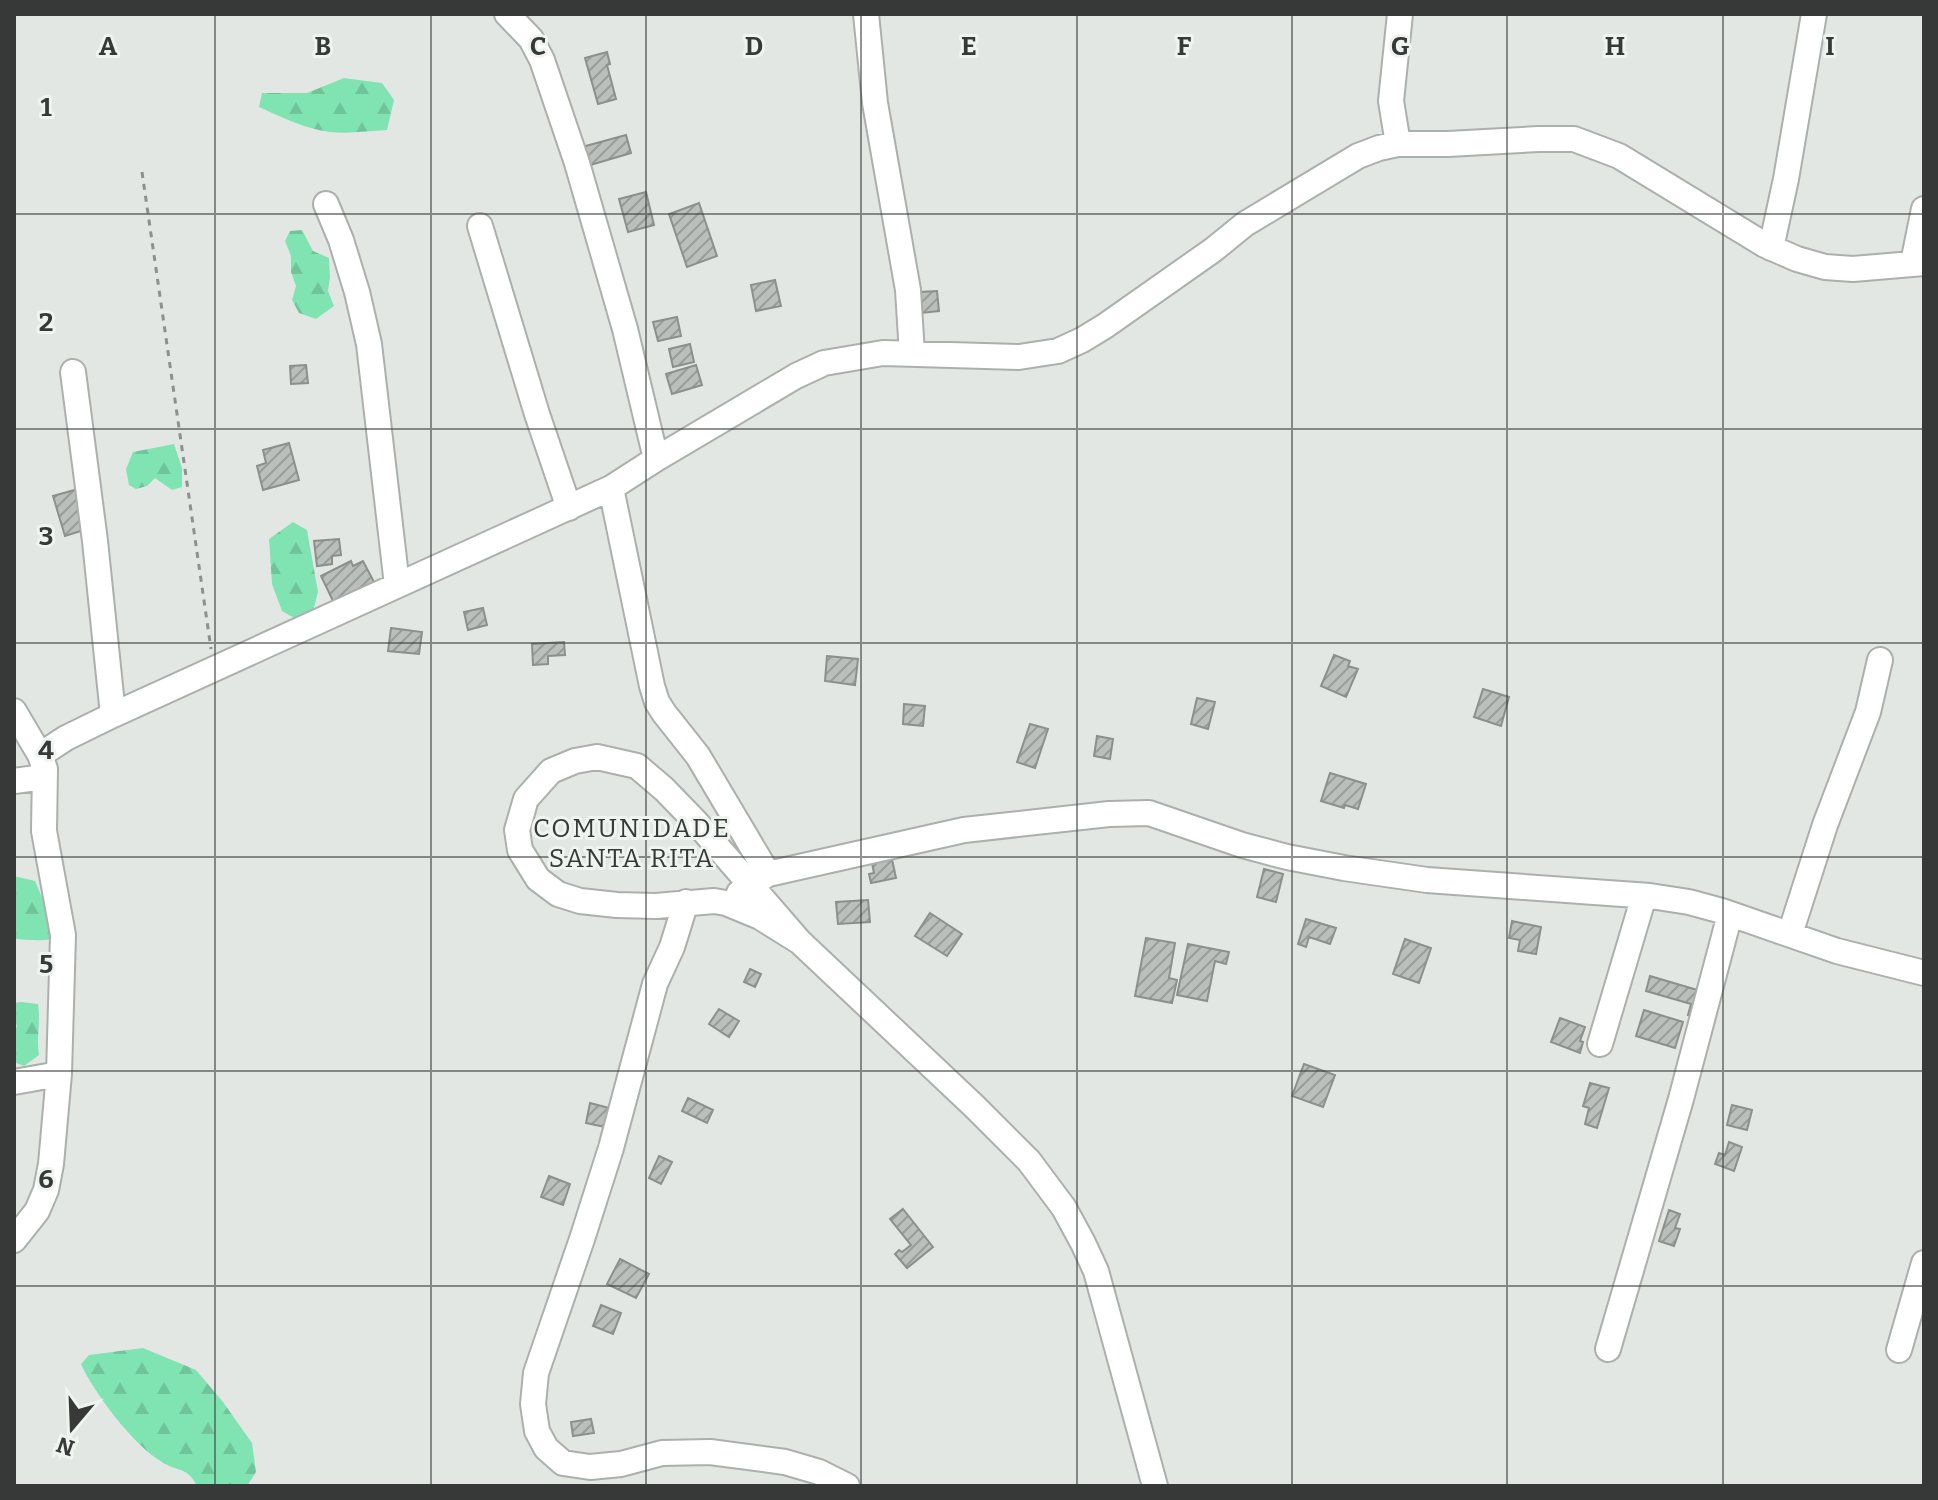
<svg xmlns="http://www.w3.org/2000/svg" width="1938" height="1500" font-family="Bitter,serif">
  <defs>
    <pattern id="forest-firs" width="22" height="20" patternUnits="userSpaceOnUse" patternTransform="scale(2)"><rect width="22" height="20" fill="#80e4b2"/><path d="M5 1l3.5 6h-7zM16 11l3.5 6h-7z" fill="#6fc49a"/></pattern>
    <pattern id="building-hatch" width="6" height="6" patternUnits="userSpaceOnUse" patternTransform="scale(2)"><rect width="6" height="6" fill="#babfbc"/><path d="M-1 1l2-2M0 6l6-6M5 7l2-2" fill="none" stroke="#989c9a"/></pattern>
  </defs>
  <rect width="100%" height="100%" fill="#e2e7e4"/>
  <path fill="url(#forest-firs)" d="M344,78l38,5 12,17 -7,30c-19,1 -38,4 -57,2 -24,-3 -49,-15 -71,-25l3,-14h45z
    M302,230l11,21 16,7 1,20 -2,13 6,15 -18,13 -17,-6 -7,-13 4,-14 -5,-14v-16l-6,-15 5,-10z
    M174,444l8,24v19l-10,3 -17,-12 -8,8 -11,3 -7,-4 -3,-16 7,-17z
    M293,522l14,8 11,62 -5,19 -17,8 -14,-8 -10,-27 -3,-45z
    M14,876l21,5 15,35v23c-12,3 -23,0 -36,0z
    M21,1002l17,2c3,18 -2,34 1,51l-15,11 -10,-4v-26l3,-11 -3,-2v-20z
    M143,1348l53,22 27,32 29,41 4,29 -9,14h-50c-10,-20 -20,-14 -35,-24 -28,-16 -68,-69 -81,-98l8,-9z"/>
  <path fill="url(#building-hatch)" stroke="#8b908d" stroke-width="2" d="M607,52l3,12 -3,1 9,34 -18,5 -13,-46z
    M626,135l5,18 -44,13 -5,-19z
    M646,192l8,33 -26,7 -9,-33z
    M699,203l18,53 -30,11 -18,-53z
    M775,280l6,26 -25,5 -5,-26z
    M937,291l2,20 -18,2 -1,-21z
    M677,317l4,19 -23,5 -5,-19z
    M690,344l4,18 -21,5 -4,-18z
    M306,365l2,18 -17,1 -1,-18z
    M696,365l6,20 -30,9 -6,-20z
    M289,443l10,37 -36,10 -6,-24 9,-3 -3,-13z
    M78,489l12,39 -25,8 -12,-40z
    M339,539l2,16 -9,1v8l-15,2 -3,-25z
    M351,561l2,5 10,-5 11,21 -41,19 -12,-25z
    M483,608l4,17 -19,5 -4,-18z
    M391,628l31,4 -3,22 -31,-3z
    M564,642l1,13 -17,1v8l-15,1 -1,-21z
    M1334,655l16,6 -2,5 10,3 -12,28 -25,-11z
    M827,656l31,3 -3,26 -30,-4z
    M1483,689l26,8 -8,29 -27,-9z
    M1197,698l18,4 -7,27 -17,-5z
    M904,704l21,2 -2,20 -20,-2z
    M1030,724l18,5 -13,39 -18,-6z
    M1097,736l16,3 -3,20 -16,-3z
    M1330,773l36,11 -8,25 -13,-4 -1,3 -23,-7z
    M892,859l4,19 -25,5 -2,-9 5,-1 -2,-10z
    M1264,869l19,5 -7,28 -19,-5z
    M868,900l2,22 -32,2 -2,-22z
    M930,913l32,21 -15,22 -32,-20z
    M1306,919l30,9 -6,16 -21,-7 -3,10 -8,-3z
    M1512,921l29,6 -5,27 -18,-3 2,-11 -11,-2z
    M1146,938l29,5 -6,35 8,2 -5,23 -37,-7z
    M1405,939l26,9 -12,35 -26,-9z
    M1188,944l41,8 -3,12 -11,-3 -8,40 -30,-6z
    M750,969l11,5 -6,13 -11,-5z
    M1650,976l54,16 -8,25 -8,-2 3,-11 -45,-13z
    M719,1009l20,12 -10,16 -20,-13z
    M1644,1010l39,12 -8,26 -39,-12z
    M1560,1018l25,9 -5,14 3,1 -3,11 -29,-11z
    M1304,1064l31,11 -12,32 -31,-11z
    M1590,1083l19,5 -12,40 -12,-4 4,-16 -6,-2z
    M688,1098l25,12 -6,13 -25,-12z
    M590,1103l19,5 -4,19 -19,-4z
    M1732,1105l20,5 -5,20 -20,-5z
    M1729,1142l13,5 -8,24 -19,-7 4,-11 6,2z
    M659,1156l13,6 -11,22 -12,-6z
    M549,1176l21,8 -7,21 -22,-8z
    M903,1209l30,38 -26,21 -12,-14 4,-4 3,2 9,-7 -21,-26z
    M1669,1210l11,4 -5,14 5,1 -6,17 -15,-5z
    M620,1259l29,15 -13,24 -29,-14z
    M601,1305l20,8 -8,21 -20,-8z
    M591,1419l3,14 -21,3 -2,-14z"/>
  <g fill="none" stroke-linecap="round" stroke-linejoin="round">
    <defs>
      <path id="minor" d="M507,14l24,25 11,21 35,103 48,166 31,130
        M866,14l9,89 33,187 4,64
        M1398,144h50l90,-5h36l45,17 146,89 32,14 28,8 28,2 71,-6
        M326,204l15,36 16,52 12,52 28,241
        M480,226l57,188 32,94
        M1771,248l15,-69 28,-165
        M1913,263l11,-54
        M73,372l22,169 18,174
        M611,488l41,198 5,16 7,11 34,43 70,118
        M14,711l26,44
        M14,781l30,-4
        M739,893l29,-19 196,-44 145,-16 40,-1 93,32 45,12 57,11 83,12 223,16 39,6 33,9 115,40 87,22
        M686,902l-14,45 -17,37 -44,164 -29,91 -46,134 -3,31 4,27 9,17 17,15 27,4 31,-3 41,-11 48,-1 75,10 34,10 28,14
        M1790,934l35,-109 43,-113 12,-52
        M800,942l-40,-25 -34,-14 -12,-2 -58,5 -39,-1 -37,-4 -22,-7 -20,-15 -18,-29 -3,-20 9,-31 25,-28 24,-10 22,-4 40,9 27,23 32,33 104,120 174,164 55,55 35,47 19,35 13,28 59,215
        M1600,1044l44,-148
        M14,1082l45,-8
        M14,1240l23,-29 9,-21 5,-26 8,-90 4,-139 -19,-104 1,-62 -5,-14 26,-17 47,-23 498,-227 45,-29 140,-83 28,-13 59,-10 136,4 39,-6 24,-11 23,-14 108,-76 32,-26 113,-68 21,-8 19,-4 -7,-43 9,-87
        M1608,1349l73,-250 49,-185
        M1899,1350l25,-87"/>
    </defs>
    <use href="#minor" stroke="#abb0ad" stroke-width="28"/>
    <path stroke="#8d908e" stroke-width="3" stroke-dasharray="6 6" stroke-linecap="butt" d="M142,172l69,477"/>
    <use href="#minor" stroke="#fff" stroke-width="24"/>
  </g>
  <path fill="none" stroke="#373938" stroke-width="2" stroke-opacity="0.55" d="M215,14v1472M431,14v1472M646,14v1472M861,14v1472M1077,14v1472M1292,14v1472M1507,14v1472M1723,14v1472M14,214h1910M14,429h1910M14,643h1910M14,857h1910M14,1071h1910M14,1286h1910"/>
  <g text-anchor="middle" stroke-width="6" stroke-linejoin="round" paint-order="stroke">
    <g font-size="26" letter-spacing="2" fill="#373938" stroke="#eff4f1">
      <text x="632" y="837">COMUNIDADE<tspan x="632" dy="30">SANTA RITA</tspan></text>
    </g>
  </g>
  <g font-size="26" text-anchor="middle" font-weight="bold" fill="#373938" stroke="#eff4f1" stroke-width="6" stroke-linejoin="round" paint-order="stroke">
    <text x="108" y="55">A</text>
    <text x="323" y="55">B</text>
    <text x="538" y="55">C</text>
    <text x="754" y="55">D</text>
    <text x="969" y="55">E</text>
    <text x="1184" y="55">F</text>
    <text x="1400" y="55">G</text>
    <text x="1615" y="55">H</text>
    <text x="1830" y="55">I</text>
    <text x="46" y="116">1</text>
    <text x="46" y="331">2</text>
    <text x="46" y="545">3</text>
    <text x="46" y="759">4</text>
    <text x="46" y="973">5</text>
    <text x="46" y="1188">6</text>
  </g>
  <rect width="1938" height="1500" fill="none" stroke="#373938" stroke-width="32"/>
  <g transform="translate(72 1428) rotate(199)" stroke="#eff4f1" stroke-width="6" paint-order="stroke">
  <path d="M0-6L14 30L0 20L-14 30Z" fill="#373938"/>
  <text y="-12" font-size="22" font-weight="bold" text-anchor="middle" fill="#373938">N</text>
  </g>
</svg>
